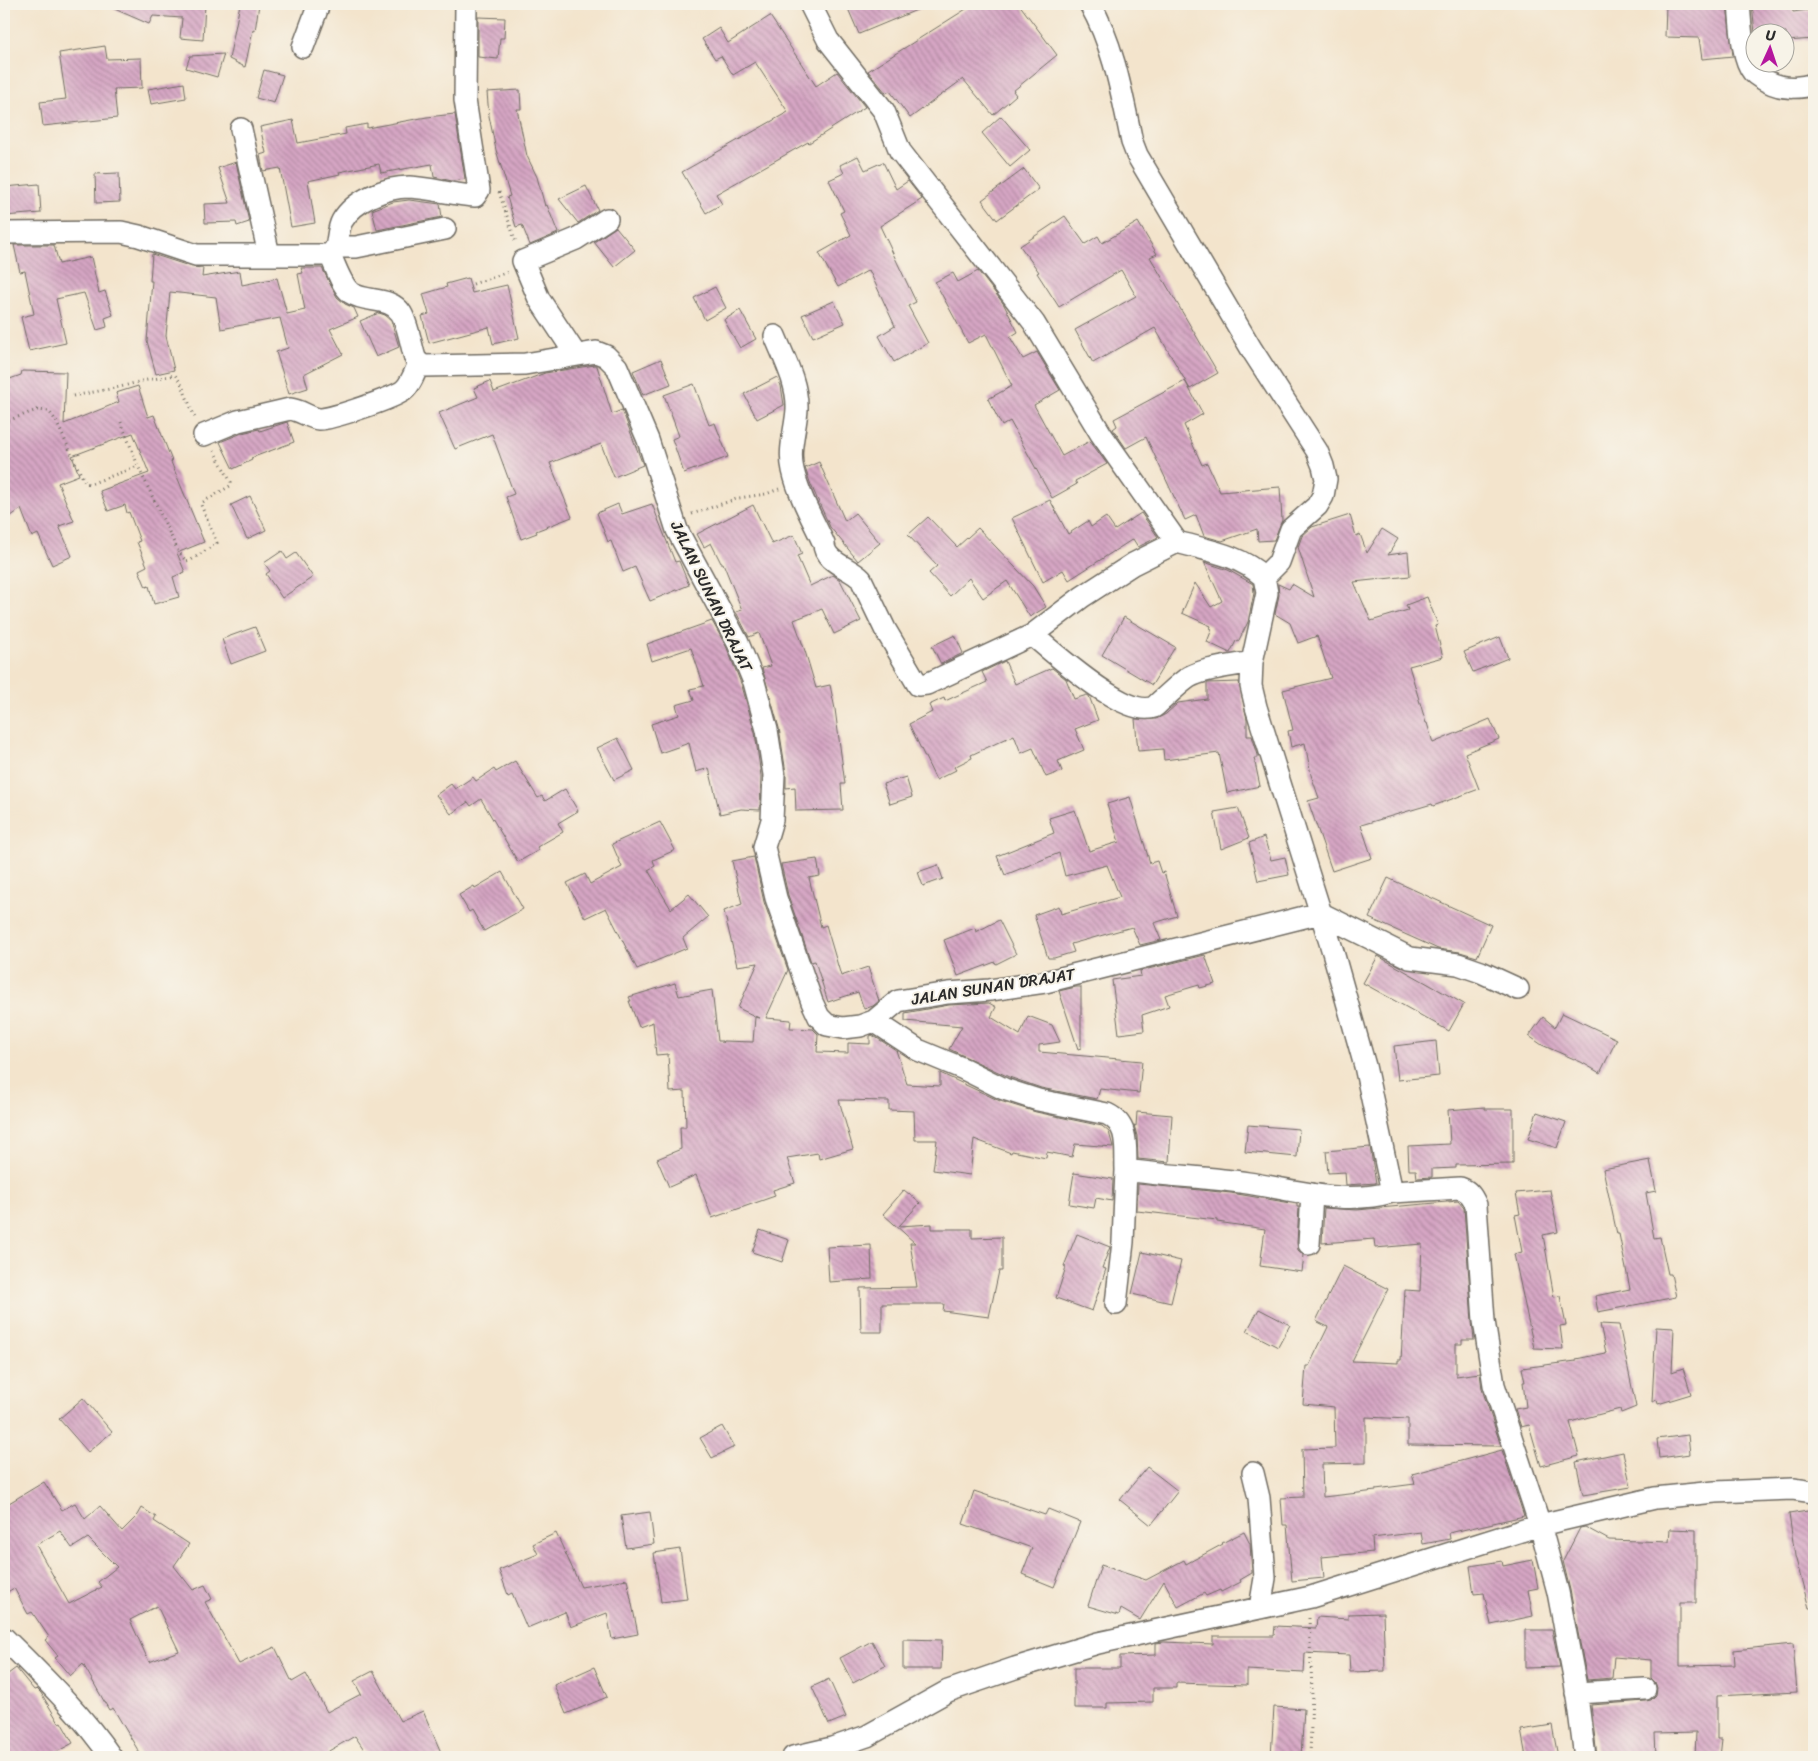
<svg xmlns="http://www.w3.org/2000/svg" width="1818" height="1761" font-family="Sriracha,sans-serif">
  <defs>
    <pattern id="building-back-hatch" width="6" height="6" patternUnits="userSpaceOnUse" patternTransform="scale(1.25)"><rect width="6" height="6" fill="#d6a6c4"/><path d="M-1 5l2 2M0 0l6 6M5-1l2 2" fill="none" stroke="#ae879f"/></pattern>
  </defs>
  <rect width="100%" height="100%" fill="#f7f3e8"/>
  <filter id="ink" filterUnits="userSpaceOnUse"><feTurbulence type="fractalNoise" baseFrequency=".02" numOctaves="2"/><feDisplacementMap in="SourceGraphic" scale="10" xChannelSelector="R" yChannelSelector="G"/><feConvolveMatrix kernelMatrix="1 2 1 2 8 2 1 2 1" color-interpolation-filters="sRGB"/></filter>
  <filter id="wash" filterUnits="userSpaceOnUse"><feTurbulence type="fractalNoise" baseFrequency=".0096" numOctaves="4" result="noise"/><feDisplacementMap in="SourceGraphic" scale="20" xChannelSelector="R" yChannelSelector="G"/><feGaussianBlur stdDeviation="1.12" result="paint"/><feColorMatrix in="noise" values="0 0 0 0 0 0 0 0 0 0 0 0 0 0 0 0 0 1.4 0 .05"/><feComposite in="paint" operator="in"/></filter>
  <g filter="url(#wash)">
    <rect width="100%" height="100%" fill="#f3e4cc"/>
    <g id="blocks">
      <path fill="url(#building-back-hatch)" fill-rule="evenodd" d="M103,4h102l-2,36 -23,-2 2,-20 -29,-2 -4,8z
        M240,4h19l-4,27 -2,-1 -8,37 -16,-8z
        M846,4h85l-72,30z
        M974,4h45l38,51 -44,36 3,4 -23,20 -30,-36 -53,39 -20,-27 -4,2 -18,-22z
        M1666,4h61l6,52 -31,3 -3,-21 -34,-1z
        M1752,4l40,1 1,7 21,-3v30l-28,2v-9h-30v11z
        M770,16l46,70 21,-14 28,35 -56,36 -1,-1 -92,52 6,10 -16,9 -24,-41 106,-60 -33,-50 -22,13 -12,-19 -6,3 -13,-20 17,-11 9,15z
        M478,17l27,1 -1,20h-4l-2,21 -20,-2z
        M105,46l2,13 34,-1 1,30 -28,1 3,29 -74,8 -3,-24 26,-3 -7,-46z
        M224,54l-7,23 -31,-9 4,-12z
        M264,70l19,5 -9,28 -18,-5z
        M184,83l2,15 -35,6 -3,-15z
        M520,90l1,19h-4l10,47 10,21 8,29 2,-1 11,28 -28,12 -8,-20 -6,2 -9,-30 3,-1 -14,-46 -7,-34 -2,-24z
        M455,114l10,65 -13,2 -18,-4 -2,-13 -51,9 -2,-9 -40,8 1,2 -32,7 7,42 -24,4 -11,-59 -17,3 -3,-16 6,-2 -6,-26 33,-7 5,23 48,-9 -1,-6 22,-4v4l60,-11z
        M1001,116l29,34 -20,17 -28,-34z
        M858,156l7,14 18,-8 13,27 12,-8 14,18 -42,27 36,76 -8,4 20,37 -34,19 -15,-26 16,-10 -26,-56 -31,17 -19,-34 32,-18 -11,-22 4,-2 -15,-31 15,-7 -4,-8z
        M236,162l13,60 -12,4 -1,-4 -31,1 -1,-19 26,-1 -12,-35z
        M1024,169l15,20 -42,31 -15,-20z
        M119,173l1,29 -24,1 -1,-29z
        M39,184l2,29 -37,3v-29z
        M586,186l12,24 -20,13 -19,-24z
        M409,200l31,4 2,13 -65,13 -5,-20 21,-8z
        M1065,216l20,28 13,-8 4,7 36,-21 19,32 -7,3 68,116 -28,16 -35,-61 -62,35 -18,-33 61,-34 -15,-26 -62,37 -22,-34 2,-1 -19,-26z
        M616,227l19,23 -21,17 -20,-25z
        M14,245h40l5,19 32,-7 8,36 6,-2 8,24 -8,3 2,9 -10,3 -13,-37 -28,6 10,44 -37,8 -8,-34 13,-3 -9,-43 -5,1z
        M152,254l40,13 11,1 -1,9 38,-6 2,14 35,-7 10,36 18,-4 -7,-36 5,-1 -2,-5h21l15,29 8,7 9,4 4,9 -28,12 13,25 -39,20 4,14 -19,6 -13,-42 12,-4 -8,-30 -59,11 -5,-32 -46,-5 -4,44 8,34 -18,4 -9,-33 5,-60h-2z
        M978,271l25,32 15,29 -8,5 13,22 14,-7 23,38 -26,15 28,51 28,-15 17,23 -32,17 2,3 -25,14 -42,-77 -8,5 -14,-27 24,-13 -26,-52 -18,9 -33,-61 18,-9 5,9z
        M468,278l4,15 35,-8 12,53 -26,6 -4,-17 -60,16 -7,-27 7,-2 -6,-20 24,-7 -1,-3z
        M715,287l11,21 -21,12 -11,-22z
        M834,301l11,22 -32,14 -11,-22z
        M740,310l16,29 -16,9 -16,-28z
        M379,313l6,2 6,5 8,27 -23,10 -16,-36z
        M661,359l10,25 -28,11 -10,-24z
        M595,365l2,1 15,48 10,-4 21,55 -29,12 -13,-33 -51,19 22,54 -36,14 1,2 -16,6 -15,-42 8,-3 -22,-60 -37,15 -16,-36 39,-16 -4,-9 16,-7 4,11 51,-19z
        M22,371l44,1 -2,52 55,-22 -3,-9 22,-7 10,31 6,-2 18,46 -1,1 33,80 -27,11 8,19 -12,5 6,20 -25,7 -5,-18 -3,1 -7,-17 8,-4 -10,-24 3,-1 -11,-29 -2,1 -2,-8 -17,6 -8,-20 49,-18 -16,-40 -61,23 7,19 -21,8 16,38 -15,5 13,30 -20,9 -14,-31 -6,3 -11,-28 -17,12v-140l17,-6z
        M777,377l4,9 3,19 -27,14 -13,-25z
        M1185,381l18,33 -19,11 18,40 5,-2 13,29 60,-5 2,33 -8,20 -16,1 -1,-12 -35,12 -18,-5 -8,-21 -11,5 -39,-83 -20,11 -13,-19 4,-3 -3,-7z
        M694,384l15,41 6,-2 13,34 -44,16 -12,-34 7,-3 -15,-41z
        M287,422l7,20 -43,16 1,2 -19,9 -13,-27 22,-9 17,-4 1,2z
        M819,462l26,59 10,-8 25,30 -22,18 -28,-34 -19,-42 -6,-17z
        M250,496l16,34 -19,9 -16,-34z
        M1050,500l18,34 20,-13 3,6 15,-10 9,13 26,-17 17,24 -20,10 -5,-8 -64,41 -6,-10 -20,12 -31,-64z
        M618,504l4,10 30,-10 23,58 4,-1 10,24 -39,16 -15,-34 -12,5 -12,-31 -3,1 -11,-29z
        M753,505l19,39 22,-9 8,19 -5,2 13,30 23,-11 7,5 21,41 -27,13 -12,-25 -28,11 11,31 11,37 14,-3 5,24 10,75h-4l2,26 -47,1 -1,-24 -9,1v-15l-7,-45 -17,-60 9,-2 -12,-33 -10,4 -13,-25 6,-2 -19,-47h-2l-10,-20 -7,4 -7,-13z
        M1350,515l6,21 4,-2 7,19 15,-24 16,10 -10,16 20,-3 2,24 -56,6 17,39 37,-11 -2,-5 21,-8 11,28 -3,1 8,31 -34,9 17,57h1l6,20 57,-24 9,20 -34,14 14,36 -46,17 -1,-2 -71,21 11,33 -40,13 -24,-70 11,-3 -8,-23 -6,-32 -14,4 -3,-16 5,-1 -10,-40 48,-12 -14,-42 -19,7 -8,-20 -15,-9 4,-19 -1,-11 11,5 3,-5 22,13 -16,-50 4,-11 10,-9z
        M928,517l29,30 21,-19 55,58 13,21 -16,10 -23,-36 -24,17 -14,-20 -19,18 -21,-23 8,-7 -29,-31z
        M282,551l5,8 9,-6 17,24 -31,21 -16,-24 4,-3 -6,-8z
        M1204,562l24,8 25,14 1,9 -6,29 -10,20 -2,-1 -6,12 -23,-11 5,-13 -2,-1 1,-2 -29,-13 13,-30 16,24 11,-6z
        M1124,617l51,30 -23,38 -50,-30z
        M712,621l15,27 15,38 13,47 6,43 -1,34 -19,-1 -21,5 -11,-46 -13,4 -7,-29 -29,10 -9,-29 28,-9 -3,-10 18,-5 -4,-11 14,-3 -13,-38 -39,13 -5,-17z
        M255,627l10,24 -34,13 -9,-25z
        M955,635l8,18 -22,11 -9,-18z
        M1500,637l8,21 -35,14 -9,-20z
        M1005,661l10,23 37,-16 14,11 8,20 13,-4 2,1 9,24 -23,9 9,21 -26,11 4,10 -16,6 -13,-29 -12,5 -7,-18 -43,20 1,3 -18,9 2,3 -20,10 -27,-56 23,-12 -3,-7 15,-7 1,3 42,-19 -5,-10z
        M1239,682l8,37v17h5l6,19v3h-4l6,28 -33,7 -8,-40 -55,7 -1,-11 -25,2 -3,-32h21l10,-5 12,-11 29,-4v-16z
        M618,738l16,32 -20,10 -17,-32z
        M515,761l23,37 4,-2 3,5 20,-12 13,22 -20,12 5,9 -26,15 2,3 -21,12 -37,-63 -10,7 -3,-4 -17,12 -15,-19 15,-11 4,5 18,-12 3,4 18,-12 2,3z
        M906,777l6,20 -22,7 -7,-20z
        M1130,797l20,66 7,-2 4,12 3,-1 13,44 -23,7 7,17 -21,5 -8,-18 -61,17 3,8 -20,6h-6l-14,-43 25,-9 2,8 59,-17 -13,-32 -42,11 -6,-23 -54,22 -8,-19 57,-23 -5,-15 26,-8 14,41 30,-9 -12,-38z
        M1238,808l11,30 -28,11 -7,-37z
        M660,822l15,28 -22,10 2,6 -7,4 23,39 18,-15 19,23 -25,21 4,10 -50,21 -31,-61 -21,10 -18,-35 18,-9 5,10 32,-17 -10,-23z
        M1264,837l7,23 14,-3 4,18 -31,6 -9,-38z
        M754,857l10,45 24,68 -22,48 25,2 -1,8 23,1 5,5 -1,18 31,1v-10l22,1v-8l2,-1 24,15 11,34 33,2v-13l60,28 36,11 66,14 7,6 4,15 -38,-3 -3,13 -25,-5 -1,6 -34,-7 -1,2 -37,-14 -4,36 -37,-5 4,-30h-22l-1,-29 -25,-1v-9l-50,-1 14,49 -34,10 -1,-6 -31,5 8,25 -22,7 2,6 -63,22 -16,-43 -27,12 -12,-28 24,-10 -1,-22h6l-1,-36 -15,1 -2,-38 -12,1 -3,-33 -14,5 -10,-26h2l-2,-4 46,-14 4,13 33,-6 6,51h4v2l1,-2 30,1 2,-25 4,1 -21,-10 20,-45 -21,3 -13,-55 18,-7 -10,-43z
        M817,859l3,17 -11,2 12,49 5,-2 15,51 27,-9 11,34 -6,5 -9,3 -6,-17 -30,10 -13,-41 -4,1 -23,-67 -7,-31z
        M938,865l5,14 -20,7 -5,-14z
        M502,872l21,37 -39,22 -12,-21 -3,2 -10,-17 15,-9 1,2z
        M1388,878l103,47 -14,32 -17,-5 -22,-3 -69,-31z
        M999,920l17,34 -20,10 -1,-2 -37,14 -14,-36 31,-12 1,4z
        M1205,955l10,29 -15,4 -1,-3 -34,10 4,11 -27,9 2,16 -25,3 -7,-54 29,-4 -1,-5z
        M1378,956l86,48 -15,27 -86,-48z
        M1076,987h5v61l-3,1 -19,-58z
        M989,1003l7,4 -5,10 29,18 8,-19 24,9 8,17 -21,3v7l103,9 -3,32 -39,-4 -3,10 -56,-11 -32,-11 -60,-28 13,-23 -57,-5v-8l44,-8z
        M1562,1013l55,26 -17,34 -19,-11 -39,-17 -13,-9 14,-19 12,10z
        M1436,1041l3,35 -41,4 -4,-34z
        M1485,1107v2h28v55l-57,1v3l-24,1v8l-15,1 -1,-8h-7l-1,-24 42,-2 -2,-34z
        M1137,1112l35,3 -3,47 -31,-3 -1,-23 -3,-11 2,1z
        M1537,1112l29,10 -9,26 -29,-9z
        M1248,1125l51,4 -2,28 -52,-5z
        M1370,1147l6,36 -30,2 -1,-13 -17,1 -2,-22z
        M1650,1160l6,31 -10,2 8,45 6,-1 8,37h3l5,23 -78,15 -3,-16 35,-7 -11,-55h-2l-14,-65z
        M1074,1173l39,6 -1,22 -16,-3 -2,10 -25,-4z
        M1138,1184l93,9 66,11v3h2l-2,36 1,7 6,5 -2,17 -42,-6 5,-37 -48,-7v-2l-80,-9z
        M904,1190l16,13 -21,23 33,-2v5h40v9l30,-1v34h-3l-10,46 -46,-6 1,-7h-62v28h-21l-1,-44 57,-1 -7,-44h5l-32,-29z
        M1550,1190l8,42 -15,3 11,62 6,-1 6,29 -6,1 3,23 -29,-1 -20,-94 8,-2 -7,-37 5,-1 -4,-21z
        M1458,1201l6,7 8,114 2,18h-12v4h-6v32l24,-3 2,16 19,57 -93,-1v-26l-42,-2v46l-44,1 1,33 53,-6v-2l39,-5 -3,-10 90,-24 22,66 -75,17 1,6 -27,5 -2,-12 -49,6 1,14 -51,5 2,21 -32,3 -5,-56h-4l-2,-27 22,-1 -1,-48 33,-1 -1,-41 -31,-3 3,-38h3l19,-39 -12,-6 27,-55 45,23 -36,72 46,2v-3h3l4,-70 15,1 2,-47 -47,4 -1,-9 -52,4 2,-35 33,2z
        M760,1230l29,10 -7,22 -30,-10z
        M1077,1234l33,13 -8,21 4,1 -14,42 -36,-13 10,-31 -2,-1z
        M871,1245l1,34 -43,3 -2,-35z
        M1142,1252l39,9 -10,42 -39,-9z
        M1259,1309l31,16 -12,22 -31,-16z
        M1600,1324l19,1 17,82 -15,6 -1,-4 -50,13 9,34 -38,10 -12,-41 -8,2 -6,-18 11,-2 -3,-25h2l-3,-14 54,-7v-2l30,-6z
        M1656,1327l18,1 -2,44 11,-4 8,26 -33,10 -1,-4 -5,2z
        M83,1398l29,34 -24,20 -29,-33z
        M722,1426l12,21 -22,11 -12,-20z
        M1688,1435l2,19 -31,4 -2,-19z
        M1623,1452l8,35 -48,8 -7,-33z
        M1147,1467l31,24 -27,34 -31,-25z
        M44,1482l18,28 13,-7 10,16 15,-13 22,25 16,-16 4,-7 14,9 -2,4 35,23 -15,22 19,24 12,-5 7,14 -7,3 34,62 36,-17 17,35 14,-8 21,38 34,-18 -7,-13 19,-10 27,50 23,-10 20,46h-74l-14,-21 -28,16 3,5h-188l-29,-49 -4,2 -26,-46 -13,12 -15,-18 3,-2 -13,-16 4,-3 -17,-25 -4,2 -14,-26 -10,6v-88zM60,1531l12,17 16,-10 29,29 -19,15 4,5 -33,17 -33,-59zM157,1606l22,45 -30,11 -19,-42z
        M974,1491l71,24 3,-6 32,13 -26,65 -32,-13 10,-26 -69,-24z
        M1814,1510v98h-5l-14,-52 -6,-42z
        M650,1512l4,32 -28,4 -5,-32z
        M1585,1527l24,13 60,2 1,-13 26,1v73h-16v63l55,-1 -1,-15 59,-6 4,48 -80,4v43h5l-2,18h-25l1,-25 -41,1 1,24h-59l-6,-52 55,-4 5,-1 5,-5 1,-7 -2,-6 -4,-4v-18l-37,-3 -2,21 -25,2 -17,-90 -7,-29 17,-33z
        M1244,1532l6,12 2,29 -12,7 1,2 -20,10 -1,-2 -14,6 -2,-3 -26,14 -14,-26 -24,39 -19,-11 -2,6 -31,-9 13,-41 45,15 38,-20 2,4 37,-20 -1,-1z
        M556,1533l25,54 46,-8 11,55 -26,5 -5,-26 -36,14 -6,-15 -38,16 -15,-35 -4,2 -9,-25 39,-16 -5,-10z
        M680,1549l7,50 -26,3 -7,-49z
        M1533,1560l5,28 -10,2 5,26 -42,9 -7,-32 -10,1 -4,-28 32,-5 1,5z
        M1383,1613l2,58 -35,1 -1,-17 -44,-2 -1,20 -57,-3v15l-71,-2v5h-23v14l-46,1v5h-33v-40h46v-12l36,-1v-12l8,-1 49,2v-8h61l1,-10 41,2 1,-11 31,2v-5z
        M1525,1630h27l8,37 -35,1z
        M903,1639l39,1 -1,29h-38z
        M872,1641l13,25 -32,17 -13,-25z
        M594,1667l13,30 -41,17 -12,-29z
        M16,1668l18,22 3,-1 4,4 18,30 2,-1 12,21 -26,14h-43v-80z
        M829,1679l17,38 -17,7 -17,-37z
        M1274,1707l30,2 -3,48h-30z
        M1552,1725l6,32h-32l-5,-27z"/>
    </g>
  </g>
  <g filter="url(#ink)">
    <use href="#blocks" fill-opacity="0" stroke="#716c63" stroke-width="1"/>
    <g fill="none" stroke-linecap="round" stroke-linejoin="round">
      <defs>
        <path id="minor" d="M810,4l18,36 56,71 16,40 134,172 67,111 76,108c33,9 60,12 87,35l3,16 -15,69 -1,24 5,21 77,245 32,114 27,126 68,-4c9,3 12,8 16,17l8,116 10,64 46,140 18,67 17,90 10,75
          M1090,4c24,42 32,91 42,138l5,13 115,195 65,101 6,15 3,13 -3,17 -6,10 -26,23 -12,33 -15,15
          M1739,4c2,18 2,53 14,68 5,5 13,9 20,12 12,5 29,4 41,0
          M303,47l16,-43
          M241,129l28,126
          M4,233l117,-1 18,4 57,19h134
          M336,247c2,-8 2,-19 6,-26 12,-21 44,-34 67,-34 22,1 44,8 66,9l4,-6 -14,-90 1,-96
          M330,255c6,12 11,30 21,38 15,10 39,3 50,20 7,11 10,32 14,45l4,5 5,3 101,-2 71,-12 10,4 11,11 31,73 29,90 61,113 16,39 13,48 7,45 -2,45 -8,27 12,51 36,104 7,15 8,8 16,3 17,-2 14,-5 24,-20 50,-8 42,-3 55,-8 275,-69 90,45 48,6 23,8 37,17
          M330,255l6,-8h20l89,-18
          M775,336c9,22 23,48 22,73 -1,20 -9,40 -4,61 6,26 20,50 31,74 0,18 27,24 37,35l24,50 33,56 9,-1 105,-49 50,-38 51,-33 44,-22
          M576,355l-37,-56 -16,-38 53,-22 31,-20
          M204,435l34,-14 52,-12c11,1 19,9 29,10 10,1 78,-22 85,-29 7,-6 11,-18 15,-27
          M1032,635c22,17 93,84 122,72 3,-2 6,-6 9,-8 8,-7 17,-16 26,-22 16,-9 44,-11 63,-15
          M874,1021l44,29 46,19 40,20 34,11 69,14c23,11 18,34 19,56 40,6 82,7 122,13 48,7 96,23 144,9
          M1309,1244l3,-50
          M1116,1304l7,-62 3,-72
          M1253,1473l6,25 5,65 1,15 -5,30
          M4,1638c37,37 77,75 107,119
          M1576,1693l69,-4
          M793,1757l39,-9 35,-12 81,-45 67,-23 83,-25 213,-46 229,-72 115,-27 60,-6 78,-3 21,3"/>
      </defs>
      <use href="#minor" stroke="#716c63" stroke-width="24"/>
      <path stroke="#716c63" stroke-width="3" stroke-dasharray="1 4" stroke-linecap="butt" d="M499,192l17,51
        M473,284l35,-12
        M73,396l47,-9 22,-6 33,-6 6,8 14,35
        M4,422l33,-12 12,1 7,10 29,62 5,1 48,-18
        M121,422l17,44 40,85 8,10 5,-1 26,-17 -16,-38 2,-3 27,-16 1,-4 -17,-31
        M692,514l47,-16 27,-4 13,-5
        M1309,1618l3,72 -2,67"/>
      <use href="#minor" stroke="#fff" stroke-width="21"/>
    </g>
  </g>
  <g text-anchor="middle" stroke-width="4" stroke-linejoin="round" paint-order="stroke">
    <g font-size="16" fill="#2b2b2b" stroke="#f7f3e8">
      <text transform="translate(712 596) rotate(64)" y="6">JALAN SUNAN DRAJAT</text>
      <text transform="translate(993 986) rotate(-9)" y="6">JALAN SUNAN DRAJAT</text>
    </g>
  </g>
  <rect width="1818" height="1761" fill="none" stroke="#f7f3e8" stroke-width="20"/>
  <g transform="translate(1770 48) rotate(3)"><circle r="24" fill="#f7f3e8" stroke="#a5a39c"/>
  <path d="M0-4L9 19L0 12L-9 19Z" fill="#b5179e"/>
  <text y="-8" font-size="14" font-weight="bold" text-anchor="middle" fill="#2b2b2b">U</text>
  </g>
</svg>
